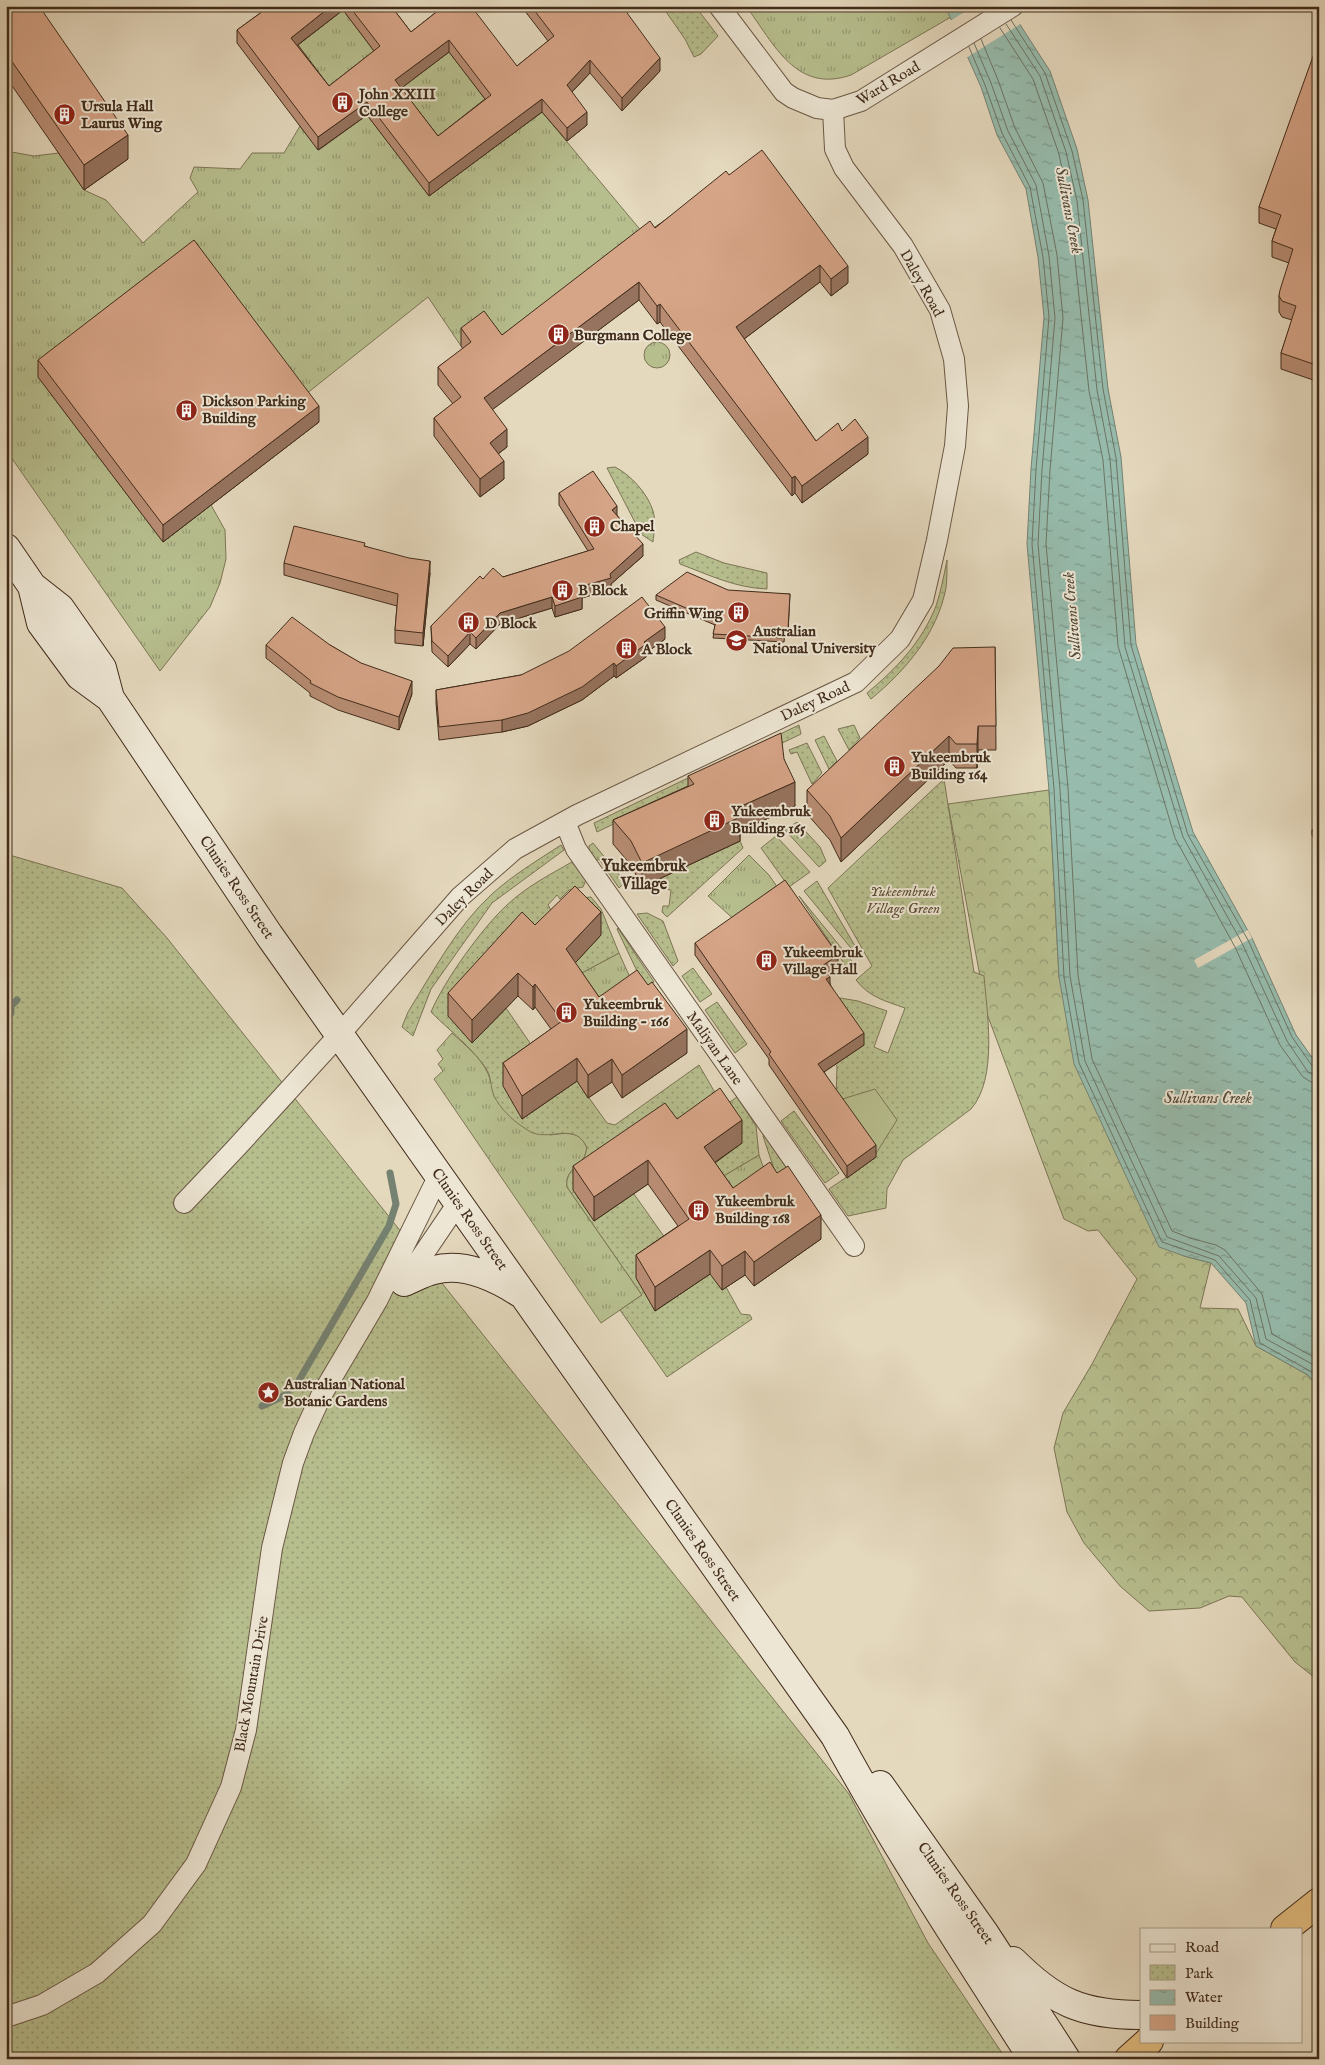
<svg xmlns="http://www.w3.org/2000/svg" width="1325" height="2065" font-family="'IM FELL English',serif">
  <defs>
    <pattern id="grass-tufts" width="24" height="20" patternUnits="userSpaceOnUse" patternTransform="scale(1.25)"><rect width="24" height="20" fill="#b7be8e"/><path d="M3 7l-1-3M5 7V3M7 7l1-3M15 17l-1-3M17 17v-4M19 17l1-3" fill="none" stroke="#969b73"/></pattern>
    <pattern id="forest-crowns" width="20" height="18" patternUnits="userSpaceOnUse" patternTransform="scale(1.25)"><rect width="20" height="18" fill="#b7be8e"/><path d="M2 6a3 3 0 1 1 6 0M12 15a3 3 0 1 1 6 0" fill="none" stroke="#969b73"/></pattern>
    <pattern id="park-dots" width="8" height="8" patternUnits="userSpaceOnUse" patternTransform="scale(1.25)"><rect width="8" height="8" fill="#b7be8e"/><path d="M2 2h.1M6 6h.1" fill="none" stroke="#969b73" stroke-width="1.8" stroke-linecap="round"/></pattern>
    <pattern id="water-ripples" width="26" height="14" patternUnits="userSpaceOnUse" patternTransform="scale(1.25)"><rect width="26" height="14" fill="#97bbac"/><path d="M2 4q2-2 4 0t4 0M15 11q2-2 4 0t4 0" fill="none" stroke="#7d988b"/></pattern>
  </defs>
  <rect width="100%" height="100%" fill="#e4d8bd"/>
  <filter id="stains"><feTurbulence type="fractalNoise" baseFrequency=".004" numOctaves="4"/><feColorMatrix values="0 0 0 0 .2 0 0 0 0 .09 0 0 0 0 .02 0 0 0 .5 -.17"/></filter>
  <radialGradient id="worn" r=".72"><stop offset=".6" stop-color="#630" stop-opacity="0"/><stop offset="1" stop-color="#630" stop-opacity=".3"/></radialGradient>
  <path fill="url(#grass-tufts)" stroke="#7c7554" d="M746,6h199l6,11 -100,58c-55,19 -77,-31 -105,-69z
    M343,10l37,49 -51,40 -38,-49z
    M449,52l42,55 -53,41 -43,-55z
    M542,112l106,127 -146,113 -18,-23 -23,17 -33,-49 -127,101 -263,-21 125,165 48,-37 14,25 1,29 -6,24 -10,24 -50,64 -154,-221v-299l28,5 25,-3 25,37 22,10 37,43 55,-51 -8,-14 4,-11 46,2 12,-16h32l16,-27 19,24 48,-35 62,81z
    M644 355a13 13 0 1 1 26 0a13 13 0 1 1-26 0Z
    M749,855l20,20 11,16 -43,31 -29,-26z
    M619,953l18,40 -35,17 -24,-35z
    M452,1033c16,15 33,27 39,49l59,53c16,-2 30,-5 37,13 -1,3 -2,9 -4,11 -8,10 -18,13 -16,28l75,108 -41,28 -167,-244 9,-8 -5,-7 5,-5 -6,-9z
    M759,1155l11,31 -34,16 -16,-24z"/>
  <path fill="url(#forest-crowns)" stroke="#7c7554" d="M1049,790l10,187 125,279 27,7 -11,45 38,1 18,37 52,29 11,13v293l-24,-19 -53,-65 -13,-1 -29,12 -51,3 -29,-25 -36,-43 -17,-31 -13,-64 9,-35 29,-49 45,-85 -39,-49 -10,1 -24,-12 -77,-205 -39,-210z"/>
  <path fill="url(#park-dots)" stroke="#7c7554" d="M662,6h33l23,30 -17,18 -7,3 -9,-18z
    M615,467c16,8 33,27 38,44 3,9 1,22 0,31l-12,-8 -34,-66z
    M696,552l28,11 43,10v16c-31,-1 -58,-14 -87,-25l-1,-4z
    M947,560c0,9 0,19 -1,28 -9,46 -40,82 -75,111l-4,-6c29,-24 55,-51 69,-87 5,-15 8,-31 11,-46z
    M799,725l2,9 -204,98 -3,-9z
    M854,725l6,13 -11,12 -11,-21z
    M824,736l13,25 -8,8 -14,-29z
    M807,743l15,30 -10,11 -15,-32 -6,2 -2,-4z
    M944,779l30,193 10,4c3,37 14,102 -13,133l-68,51 -16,29 -1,19 -38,8 -19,-27 47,-32 -40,-56 1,-35 -2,-2 28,-19 -29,-43 6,-4 18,3 29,10 -13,36 14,6 17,-45c-20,-7 -36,-11 -49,-28l16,-14 -44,-78z
    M797,822l23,25 6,14 -7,6 -34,-37z
    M776,836l34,36 -21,15 -28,-39z
    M740,841l3,7 -76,69 -5,-5 1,-6h6l2,-16 -6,-1 -5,-11z
    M593,843l32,39 -6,6 -20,-29 -3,2 -7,-11v-4z
    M561,845l3,5 -72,53 -61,86 -18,47 -11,-9 6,-15c25,-40 49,-86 84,-118 21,-19 46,-34 69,-49z
    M6,854l116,34 45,50 682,856 79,149 78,116h-1000z
    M572,862l14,18 -3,7 -14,3 -9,9 -3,-4 -9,10 3,5 -45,98 35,51 -19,60 55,-38 30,42 8,2 84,-60 18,31 -83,98 41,58 -20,59 55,-37 16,13 15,27 9,1 2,4 -85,58 -47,-67 22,-15 -75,-108c-2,-14 8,-18 16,-28 2,-2 3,-8 4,-11 -11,-26 -34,-8 -54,-15 -3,-1 -7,-4 -10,-6 -11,-7 -23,-19 -29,-31 -4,-9 -2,-20 -9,-29 -14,-20 -36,-37 -54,-55 13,-31 51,-84 76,-107 19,-18 42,-30 65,-43z
    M817,881l41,70 -3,2 -51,-62z
    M799,896l57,70 -7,5z
    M591,897l10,12 18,44 -41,22 -6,-9 -1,-67z
    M647,913l16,8 15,40 -5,5 -36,-52z
    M618,928l36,54 -9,6 -28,-59z
    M693,968l19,26 -12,8 -18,-26z
    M717,1002l30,42 -12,9 -30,-43z
    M737,1097l19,29 3,29 -39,23 -45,-38z
    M794,1111l45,62 -14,10 -44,-62z
    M764,1134l24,36 -10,11 -15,-45z"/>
  <path fill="#b7be8e" stroke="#7c7554" d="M875,1089l22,31 -22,35 -39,-54z"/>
  <path fill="url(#water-ripples)" stroke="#758272" d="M945,6h63l42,65 27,78 11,51 20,189 13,68 15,187 57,188 59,106 44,97 23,32v321l-11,-13 -52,-29 -10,-43 -35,-40 -27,-7 -25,-9 -85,-183 -15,-87 -10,-187 -22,-246 4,-75 13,-152 -6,-60 -12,-68 -29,-54 -16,-48z"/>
  <path fill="#e4d8bd" d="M974,6h37l11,17 -56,35 -16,-37z
    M1248,930l4,8 -54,30 -4,-8z"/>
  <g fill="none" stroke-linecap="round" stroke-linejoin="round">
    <path stroke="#6c7464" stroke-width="1" d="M1011,20l34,53 27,78 11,49 20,189 13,69 15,187 57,190 60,105 44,97 21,30 6,2
      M1006,24l34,52 26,76 11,49 20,189 13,69 15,188 58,190 59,106 45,98 21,31 11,4
      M1000,28l33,51 26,75 10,48 20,189 14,69 15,186 57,192 60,109 45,98 23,32 8,5 8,1
      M981,39l17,41 17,48 28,55 14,72 6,63 -13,152 -4,74 22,244 10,187 14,84 80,172 18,7 26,7 9,5 37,44 10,40 47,26
      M974,43l17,40 17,48 28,54 13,71 6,62 -13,152 -4,74 22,245 10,187 15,85 82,176 52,19 37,42 10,41 48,26 5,5
      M969,47l16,38 17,48 28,54 13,70 6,60 -13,152 -4,75 22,245 10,188 15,86 83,179 53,18 35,40 10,43 50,28 9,9"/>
    <path stroke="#758272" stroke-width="7" d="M6,1020l5,-7v-7l6,-6
      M298,1382l91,-156 7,-22 -6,-31
      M262,1406l26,-12"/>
    <defs>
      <path id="street" d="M719,6l65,86 9,6 24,10 16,2 28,-9 152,-95
        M565,822l11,27 278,397
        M184,1203l52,-55 104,-114 120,-137 55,-48 62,-34 279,-133 44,-43 23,-39 14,-60 18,-94 3,-40 -4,-47 -14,-49 -37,-64 -59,-78 -9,-19 -2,-39
        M405,1281l53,-78
        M6,2017l36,-12 55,-32 55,-49 44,-60 35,-77 15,-57 26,-182 21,-85 11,-30 17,-37 56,-95 62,-126"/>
      <path id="secondary" d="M6,548l26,38 28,22 42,60 8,30 159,237 566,801c60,111 130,216 198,323
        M32,586l9,37 39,53 30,22
        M404,1282c10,-4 20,-10 30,-12 30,-8 61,7 86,23
        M880,1785l105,149 81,125
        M1013,1961c41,41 69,54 128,54"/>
      <path id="highway" d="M1285,1929l34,-27
        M1129,2059l20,-18"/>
    </defs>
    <use href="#street" stroke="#6a5744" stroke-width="22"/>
    <use href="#secondary" stroke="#412c1b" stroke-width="30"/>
    <use href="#highway" stroke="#412c1b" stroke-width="30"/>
    <use href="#street" stroke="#ede6d4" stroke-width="20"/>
    <use href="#secondary" stroke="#ede6d4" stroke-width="28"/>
    <use href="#highway" stroke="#e2bc7e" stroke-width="28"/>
  </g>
  <path fill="#b88d74" stroke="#412c1b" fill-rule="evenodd" d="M6,6l122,153 -44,31 -78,-113z
    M270,6h121l20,26 33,-26 73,60 31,-25 -27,-35h101l38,65 -38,40 -32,-38 -18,19 15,33 -20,16 -25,-29 -113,84 -62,-81 -49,35 -81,-107v-13zM343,10l31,41 -45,35 -31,-41zM449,52l36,47 -47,37 -37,-48z
    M1319,49v333l-38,-13v-16l11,-33 -10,-3 -3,-5v-16l10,-33 -17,-6v-16l4,-12 -17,-6v-16z
    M729,175l119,108 -17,13 -11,-14 -76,57 72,102 26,-10 26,23 -66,49 -7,-10 -3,3 -132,-174 -3,2 -18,-24 -147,109 15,38 -9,7 6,25 -24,18 -46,-61v-18l19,-14 -15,-19v-18l25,-18 -2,-3v-18l41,7z
    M38,360l281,62 -156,120 -125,-165z
    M559,493l58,22 26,41 -32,28v5l-29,9v11l-27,8 -3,-9 -52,16 -24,25 -6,-5 -22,23 -16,-15 -1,-26 52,-47 20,-2 85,-26 -29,-46z
    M365,546l65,27 -7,73 -28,-3v-13l2,-24 -113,-31v-12z
    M790,594l-2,39 -3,1 -1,8 -71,-4 2,-13 -59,-25v-5z
    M665,639l-19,14v4l-30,21 -2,-2 -32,24 -54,26 -26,6 -63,8 -3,-37v-13l85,-15z
    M266,645h64l82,49 -13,36 -61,-20 -28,-14v-3l-44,-35z
    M995,647l1,103h-18l-1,18h-21l-7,-8 -108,102 -11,-22 -23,-26v-24z
    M784,759l11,47 -55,25v10l-98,46 -11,-22 -18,-21v-24l75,-34v-10z
    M1319,827v19l-7,-11v-5z
    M535,925l66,10 -26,28 24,34 88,56 -65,45 -10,-16 -24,16 -11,-17 -55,38 -19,-33v-23l48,-34 -16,-22 -2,3 -15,-14 -46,47 -24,-27v-23z
    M695,943l143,24 -10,7 2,10 34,61 -40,27 52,85 -29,21 -78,-113v-6l-74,-104z
    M677,1119l65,24 -27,20 18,25 88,51 -67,47 -9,-11 -23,15 -12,-16 -55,37 -19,-33v-23l42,-29 -30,-42 -54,37 -21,-31v-24z"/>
  <path fill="#96735e" stroke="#412c1b" d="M331,6h12v4l-52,40v-12z
    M449,40v12l-54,41v-13z
    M660,58v13l-38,40v-13z
    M590,60v13l-23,24v-12z
    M542,99v13l-113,84v-13z
    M367,102v13l-49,35v-13z
    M587,112v13l-20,16v-13z
    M128,135v24l-44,31v-25z
    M820,265v17l-84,63v-18z
    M848,266v17l-17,13v-17z
    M639,282v18l-155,116v-18z
    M660,304v18l-3,2v-18z
    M319,406v16l-156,120v-17z
    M507,429v18l-17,13v-17z
    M868,437v17l-66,49v-17z
    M504,461v18l-24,18v-18z
    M795,476v17l-3,3v-18z
    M617,506v11l-5,-7z
    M643,544v12l-32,28v5l-29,9v11l-27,8v-11l24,-19 31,-13z
    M430,561v12l-7,73v-13z
    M552,597v11l-52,16 -24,25v-11l24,-25z
    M665,627v12l-19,14v4l-30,21v-12l28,-24z
    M470,632v12l-22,23v-11z
    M614,663v13l-32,24 -54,26 -26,6v-12z
    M412,681v13l-13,36v-13z
    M978,726v24l-1,18v-24z
    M949,736v24l-108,102v-24z
    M795,782v24l-55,25v10l-98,46v-24l95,-55z
    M601,912v23l-35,38v-24z
    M838,955v12l-16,11v-12z
    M518,973v23l-46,47v-23z
    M830,977v11l-4,-9z
    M535,984v23l-2,3v-23z
    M687,1029v24l-65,45v-23z
    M864,1033v12l-46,31v-12z
    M577,1058v23l-55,38v-23z
    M612,1059v23l-24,16v-23z
    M742,1120v23l-38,27v-23z
    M876,1145v12l-29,21v-12z
    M648,1160v24l-54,37v-24z
    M821,1215v24l-67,47v-24z
    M710,1250v24l-55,37v-24z
    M745,1251v24l-23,15v-24z"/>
  <path fill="#d6a487" stroke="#412c1b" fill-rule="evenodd" d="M6,6h33l89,129 -44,30 -78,-112z
    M270,6h61l-40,32 38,48 51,-40 -31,-40h42l20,26 33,-26h27l46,60 37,-30 -23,-30h91l38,52 -38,40 -32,-38 -23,25 20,27 -20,16 -25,-29 -113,84 -62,-81 -49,35 -81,-107zM449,40l42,55 -53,41 -43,-56z
    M1316,48l3,1v317l-38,-13 15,-47 -14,-5 -3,-5 1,-6 13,-41 -21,-8 9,-26 -22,-8z
    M762,150l86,116 -17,13 -11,-14 -84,62 80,114 22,-18 4,8 13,-12 13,18 -66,49 -7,-10 -3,2 -132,-174 -3,2 -18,-24 -155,116 23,31 -17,14 14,18 -24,18 -46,-61 27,-21 -23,-30 33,-25 -10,-14 23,-17 18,24 148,-114 5,7 71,-57 3,4z
    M194,240l125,166 -156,119 -125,-165z
    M593,471l24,35 -5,4 31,34 -33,30 1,4 -32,9 3,10 -27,9 -3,-9 -52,16 -24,25 -6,-6 -22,24 -16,-15 -1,-15 49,-50 3,3 10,-11 10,9 91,-28 -35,-56z
    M294,526l71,17 -1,3 45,12 21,3 -7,72 -28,-3 3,-36 -114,-31z
    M687,572l41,18 62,4 -2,35h-3l-1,9 -71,-4 3,-13 -60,-26z
    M642,597l23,30 -21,15 2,2 -30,22 -2,-3 -32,24 -54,26 -26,7 -63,7 -3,-37 85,-15 48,-24z
    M292,617l38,28 31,18 51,18 -13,36 -61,-20 -28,-14 1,-2 -45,-36z
    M995,647l1,79h-18l-1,18h-21l-7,-8 -108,102 -11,-22 -23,-26 132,-124 14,-18z
    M781,733l3,26 11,23 -58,26 3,9 -98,46 -11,-22 -18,-21 81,-36 -6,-8z
    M1319,827v14l-7,-11z
    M785,880l53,75 -16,11 8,11 -4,2 38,54 -46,31 58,81 -29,21 -78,-112 2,-2 -76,-109z
    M575,886l26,26 -35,37 33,48 38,-27 11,15 4,-3 35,47 -65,46 -10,-16 -24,16 -11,-17 -55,38 -19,-33 59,-42 -27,-37 -2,3 -15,-14 -46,47 -24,-27 74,-81 13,13z
    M720,1088l22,32 -38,27 29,41 37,-26 7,11 11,-7 33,49 -67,47 -9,-11 -23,15 -12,-16 -55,37 -19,-32 53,-36 -41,-59 -54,37 -21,-31 92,-63 12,16z"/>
  <defs>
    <symbol id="building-disc" viewBox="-11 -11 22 22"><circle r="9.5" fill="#8f2418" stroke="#ede6d4"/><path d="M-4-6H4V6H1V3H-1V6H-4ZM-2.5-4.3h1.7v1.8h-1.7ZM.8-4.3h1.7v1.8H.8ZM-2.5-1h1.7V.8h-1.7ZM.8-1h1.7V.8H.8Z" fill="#fff"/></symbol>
    <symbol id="university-disc" viewBox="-11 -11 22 22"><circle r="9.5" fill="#8f2418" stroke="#ede6d4"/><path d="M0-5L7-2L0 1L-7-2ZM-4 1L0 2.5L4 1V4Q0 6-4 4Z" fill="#fff"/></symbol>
    <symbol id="sight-disc" viewBox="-11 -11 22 22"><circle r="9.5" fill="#8f2418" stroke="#ede6d4"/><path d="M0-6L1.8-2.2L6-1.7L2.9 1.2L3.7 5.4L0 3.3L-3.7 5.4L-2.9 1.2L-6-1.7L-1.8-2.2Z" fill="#fff"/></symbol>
  </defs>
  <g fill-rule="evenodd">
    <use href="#building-disc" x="330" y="90" width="25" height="25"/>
    <use href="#building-disc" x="52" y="102" width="25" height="25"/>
    <use href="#building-disc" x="546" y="322" width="25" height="25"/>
    <use href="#building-disc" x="174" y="398" width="25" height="25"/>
    <use href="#building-disc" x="582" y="514" width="25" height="25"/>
    <use href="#building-disc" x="550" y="578" width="25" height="25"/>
    <use href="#building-disc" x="726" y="600" width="25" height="25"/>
    <use href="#building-disc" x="456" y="610" width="25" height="25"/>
    <use href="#university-disc" x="724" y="628" width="25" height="25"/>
    <use href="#building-disc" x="614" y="636" width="25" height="25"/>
    <use href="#building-disc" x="882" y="754" width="25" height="25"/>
    <use href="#building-disc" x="702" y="808" width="25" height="25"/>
    <use href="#building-disc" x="754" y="948" width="25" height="25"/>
    <use href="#building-disc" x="554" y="1000" width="25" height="25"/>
    <use href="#building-disc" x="686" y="1198" width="25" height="25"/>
    <use href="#sight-disc" x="256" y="1380" width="25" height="25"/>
  </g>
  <g text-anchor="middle" stroke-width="4" stroke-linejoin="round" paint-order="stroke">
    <g font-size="15" fill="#412c1b" stroke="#ede6d4">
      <text transform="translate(888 83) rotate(-31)" y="5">Ward Road</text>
      <text transform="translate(922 283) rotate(61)" y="5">Daley Road</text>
      <text transform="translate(815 701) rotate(-25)" y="5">Daley Road</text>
      <text transform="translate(237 887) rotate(56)" y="5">Clunies Ross Street</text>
      <text transform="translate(464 897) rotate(-45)" y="5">Daley Road</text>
      <text transform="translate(715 1048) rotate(55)" y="5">Maliyan Lane</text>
      <text transform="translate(470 1219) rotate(55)" y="5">Clunies Ross Street</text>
      <text transform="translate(703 1550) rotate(55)" y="5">Clunies Ross Street</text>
      <text transform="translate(251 1684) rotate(-80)" y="5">Black Mountain Drive</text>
      <text transform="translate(956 1893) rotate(55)" y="5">Clunies Ross Street</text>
    </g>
    <g font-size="15" font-weight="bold" fill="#412c1b" stroke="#ede6d4" text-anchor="start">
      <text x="359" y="99">John XXIII<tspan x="359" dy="17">College</tspan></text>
      <text x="81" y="111">Ursula Hall<tspan x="81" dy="17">Laurus Wing</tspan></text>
      <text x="574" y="340">Burgmann College</text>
      <text x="202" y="406">Dickson Parking<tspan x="202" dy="17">Building</tspan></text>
      <text x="610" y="531">Chapel</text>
      <text x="578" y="595">B Block</text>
      <text x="723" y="618" text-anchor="end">Griffin Wing</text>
      <text x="485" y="628">D Block</text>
      <text x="753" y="636">Australian<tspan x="753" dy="17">National University</tspan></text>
      <text x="642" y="654">A Block</text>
      <text x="911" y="762">Yukeembruk<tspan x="911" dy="17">Building 164</tspan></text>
      <text x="731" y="816">Yukeembruk<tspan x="731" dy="17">Building 165</tspan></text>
      <text x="783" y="957">Yukeembruk<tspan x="783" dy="17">Village Hall</tspan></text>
      <text x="583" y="1009">Yukeembruk<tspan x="583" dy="17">Building - 166</tspan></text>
      <text x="715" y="1206">Yukeembruk<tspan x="715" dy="17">Building 168</tspan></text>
      <text x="284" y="1389">Australian National<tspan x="284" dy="17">Botanic Gardens</tspan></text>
    </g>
    <g font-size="15" font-style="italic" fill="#594932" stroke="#ede6d4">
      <text x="903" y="896">Yukeembruk<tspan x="903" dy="17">Village Green</tspan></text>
    </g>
    <g font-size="16" font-style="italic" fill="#524938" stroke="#ede6d4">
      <text transform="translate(1070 210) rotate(79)" y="6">Sullivans Creek</text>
      <text transform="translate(1071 616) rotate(-95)" y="6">Sullivans Creek</text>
      <text x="1208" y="1103">Sullivans Creek</text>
    </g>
    <g font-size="16" font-weight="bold" fill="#412c1b" stroke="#ede6d4">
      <text x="644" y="871">Yukeembruk<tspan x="644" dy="18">Village</tspan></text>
    </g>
  </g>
  <rect width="1325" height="2065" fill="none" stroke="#e4d8bd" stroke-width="25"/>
  <rect x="8" y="8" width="1310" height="2050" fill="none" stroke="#412c1b" stroke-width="2.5"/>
  <rect x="12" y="12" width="1300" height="2040" fill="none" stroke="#412c1b"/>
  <rect x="1140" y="1928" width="162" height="115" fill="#ede6d4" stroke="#a89c8a"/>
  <rect x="1150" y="1944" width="25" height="8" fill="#ede6d4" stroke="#a89c8a"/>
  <text x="1185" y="1952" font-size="15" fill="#412c1b">Road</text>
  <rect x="1150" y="1965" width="25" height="15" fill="url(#park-dots)" stroke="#a89c8a"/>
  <text x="1185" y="1978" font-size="15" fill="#412c1b">Park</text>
  <rect x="1150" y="1990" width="25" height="15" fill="url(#water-ripples)" stroke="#a89c8a"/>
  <text x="1185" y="2002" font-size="15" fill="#412c1b">Water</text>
  <rect x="1150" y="2015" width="25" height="15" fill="#d6a487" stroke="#a89c8a"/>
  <text x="1185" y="2028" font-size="15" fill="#412c1b">Building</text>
  <rect width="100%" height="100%" filter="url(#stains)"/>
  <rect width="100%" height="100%" fill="url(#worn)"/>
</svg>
